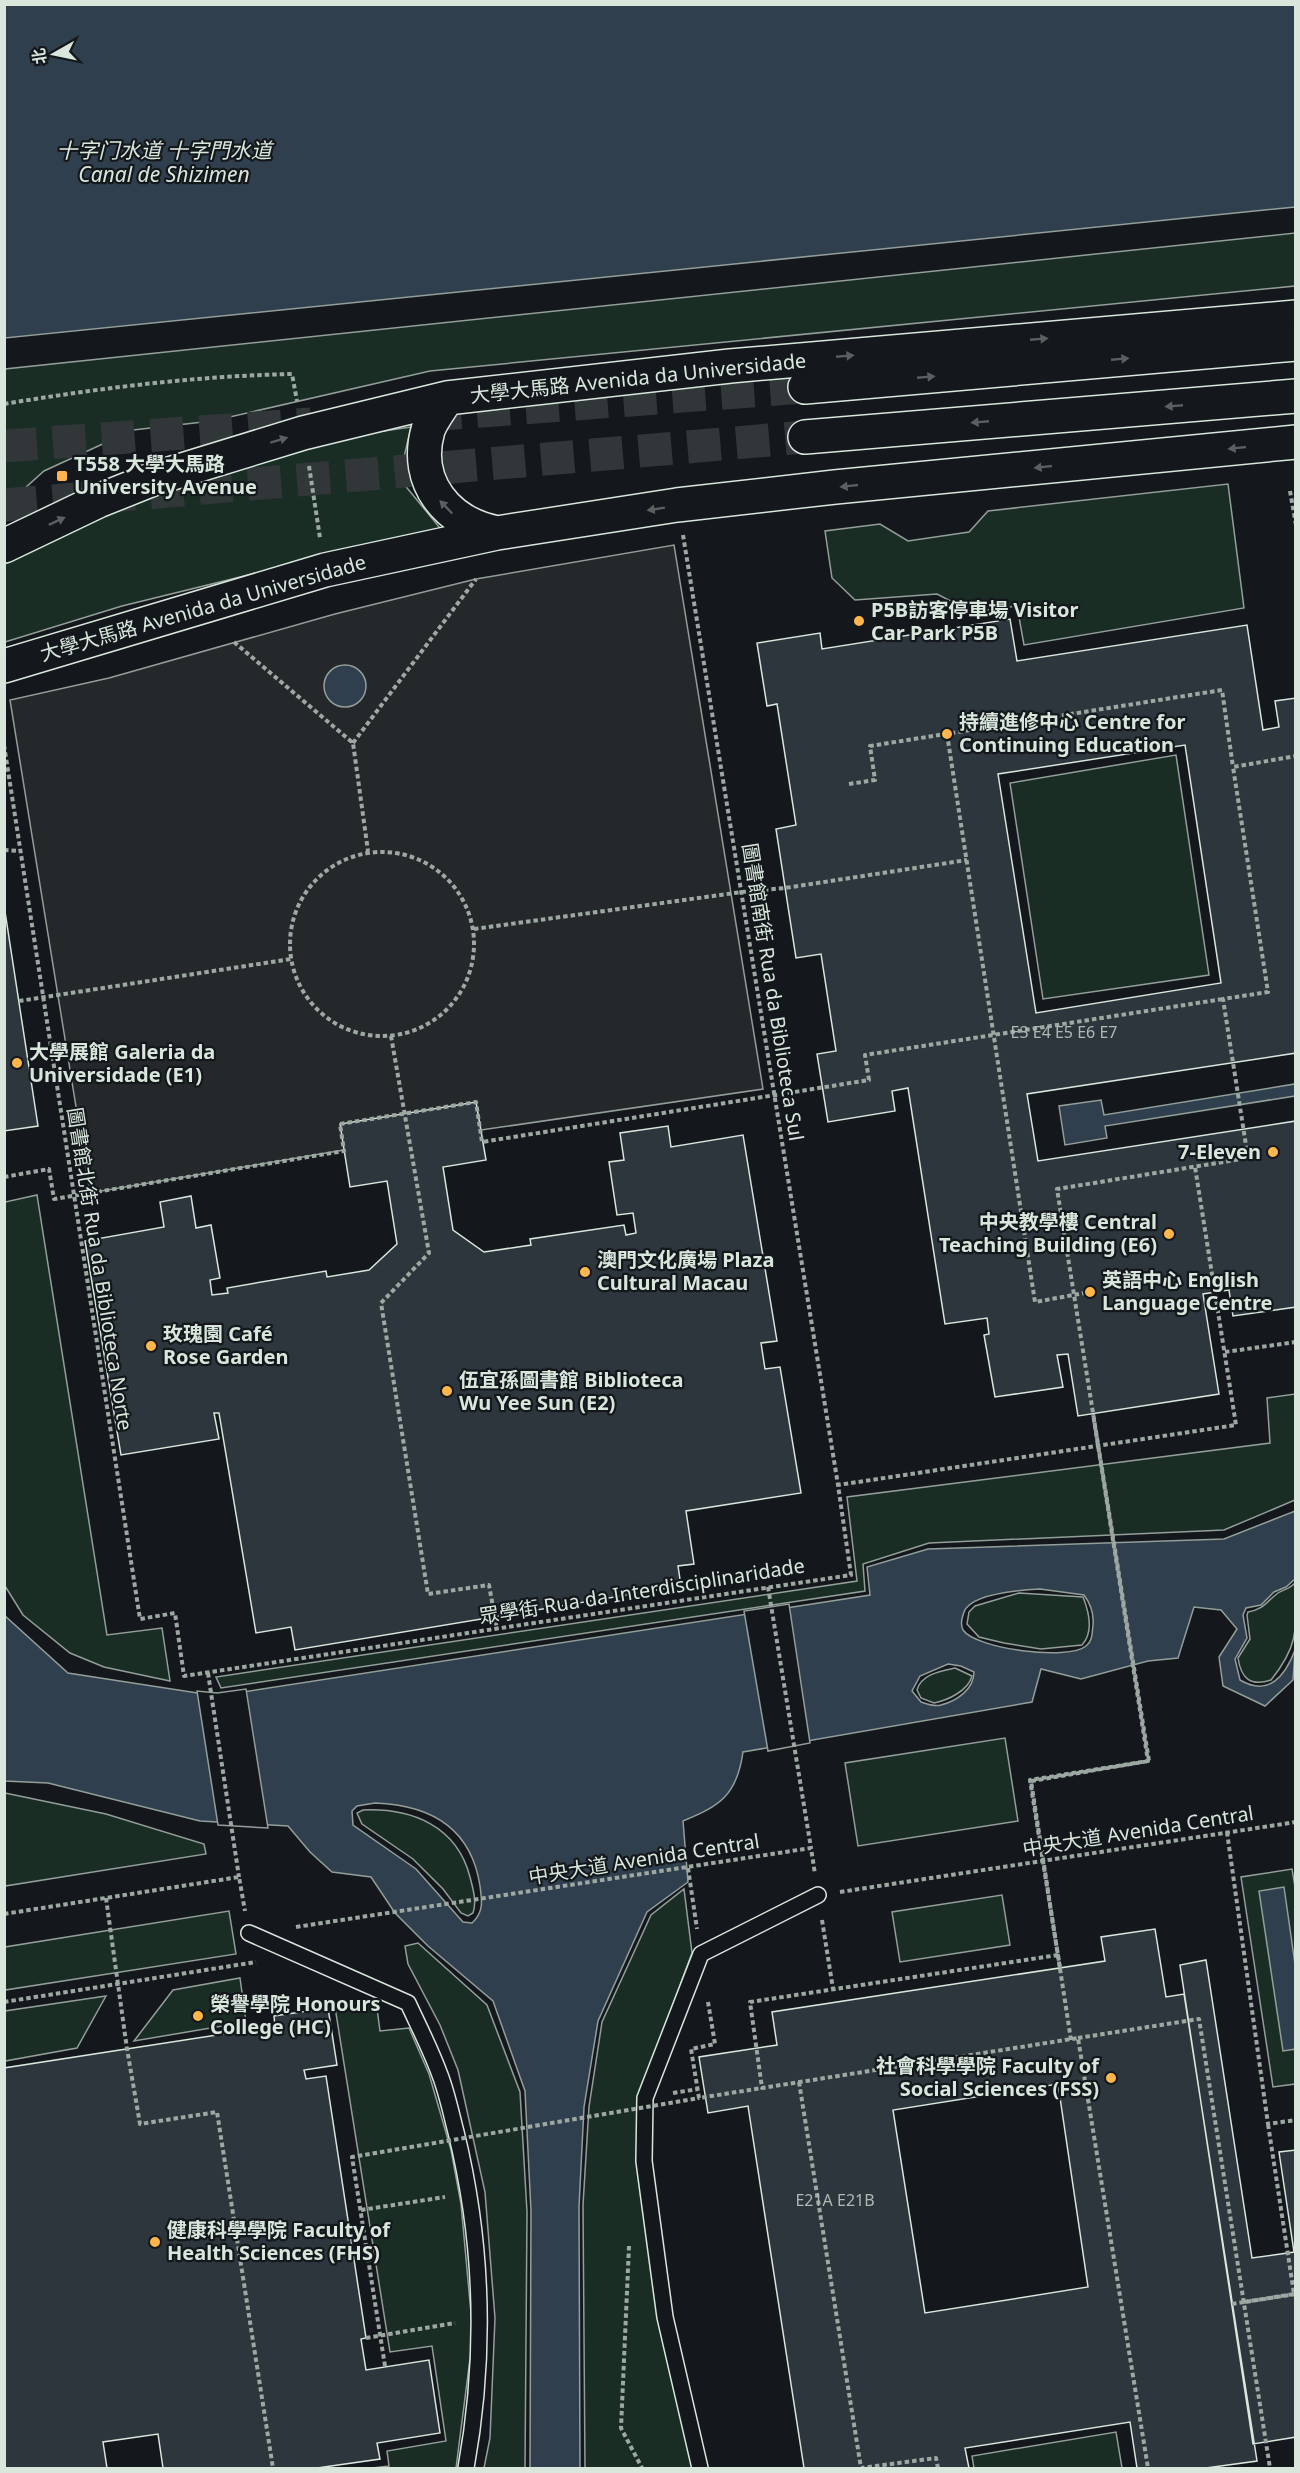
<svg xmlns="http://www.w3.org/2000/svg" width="1300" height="2473" font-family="'Noto Sans','Noto Sans SC',sans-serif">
  <rect width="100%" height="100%" fill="#14181c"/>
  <path fill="#1a2d24" stroke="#939e99" stroke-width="1.5" d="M1295,233v53l-865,85 -218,50 -79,9 -89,41 -39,35v-137z
    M411,427l-7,30 -1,26 37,45 -318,78 -117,36v-78l91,-49 90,-33 171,-47z
    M1228,484l16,124 -220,37 -7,-39 -45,6 -35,-18 -82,6 -23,-22 -7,-47 55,-7 28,17 61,-9 19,-21z
    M1176,755l33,220 -166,24 -33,-216z
    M37,1195l70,440 55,-7 8,53 -66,-14 -34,-14 -47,-38 -18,-29v-384z
    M1295,1394v106l-71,30 -295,13 -66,21 2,27 -644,97 -5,-11 641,-96 -10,-84 423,-54 -3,-45z
    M1295,1583c1,45 5,61 -24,97 -21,7 -30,-2 -33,-22l12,-19 -3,-24 1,-3c15,-2 19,-11 30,-19 6,-4 12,-4 17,-10z
    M1019,1593l64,4c6,15 11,35 -1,48l-41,4 -37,-6 -25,-6 -12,-13 2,-12 6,-6z
    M955,1668l17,8c-4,15 -24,24 -38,27l-13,-5 -4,-8c4,-16 24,-19 38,-22z
    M1005,1738l13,83 -160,25 -13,-83z
    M5,1793l101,21 98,30 2,10 -201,32z
    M363,1810c49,-2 94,16 107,67 3,12 7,24 3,36l-5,3 -7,-3 -18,-24 -30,-30 -51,-35 -5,-11z
    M1292,1869l4,24 -1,191 -22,3 -32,-210z
    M684,1889l8,64 -54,145 5,96 17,133 35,141h-110l-2,-263 6,-98 13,-85 49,-107z
    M1002,1895l8,50 -110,17 -8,-50z
    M229,1911l7,43 -231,36v-43z
    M418,1943l69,62 33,87 7,120 -2,256h-41l6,-30 5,-120 -10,-126 -27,-122 -18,-45 -32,-61 -3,-18z
    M240,1978l6,44 -112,19 39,-51z
    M106,1996l-29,52 -72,13v-50z
    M376,2001l4,30 29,-3 20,46 22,76 10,54 12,131 -17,133h-84l17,-2 -2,-15 59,-10 -14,-95 -42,6 -55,-345z
    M1116,2432l6,36h-148l-2,-12z"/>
  <path fill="#24282b" stroke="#939e99" stroke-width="1.5" d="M674,545l89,544 -419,61 -254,43 -80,-493 99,-22 226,-64 141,-35z"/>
  <path fill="#2f3f4d" stroke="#939e99" stroke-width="1.5" fill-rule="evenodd" d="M5,4l1290,1v202l-1290,131z
    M324 686a21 21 0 1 1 42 0a21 21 0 1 1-42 0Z
    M1295,1084v12l-190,30 2,12 -42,7 -6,-39 42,-6 3,15z
    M1295,1511v68l-9,8 -12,5 -13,13 -15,3 -3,7 4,23 -12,21 5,21c29,17 45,-4 55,-30l-2,30 -28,26 -42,-20 -4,-29 18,-28 -16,-19 -27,-3 -16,51 -30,3 -67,18 -40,-10 -9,33 -289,50c-6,43 -23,54 -60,69l5,61 -41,30 -49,109 -14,86 -5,100 1,261h-50l1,-257 -6,-120 -32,-90 -65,-55 -33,-33 -24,-36 -39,-5 -22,-20 -22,-26 -88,-5 -152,-38 -43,-2v-165l63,57 149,23 653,-101 -3,-28 61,-18 296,-10zM1040,1589l44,6c6,8 10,19 9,30 -1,7 0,16 -7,21 -18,15 -110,3 -123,-16 -3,-6 -1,-12 1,-18 7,-19 58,-22 76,-23zM948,1664l13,2 13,6c0,17 -17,29 -33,33 -7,2 -14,-1 -20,-3l-9,-11 8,-15zM375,1803c55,2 96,24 105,83 2,15 4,26 -8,37l-9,-1 -47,-53 -63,-44 -1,-14 5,-5z
    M1284,1887l11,77 1,85 -13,2 -24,-160z"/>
  <path fill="#14181c" stroke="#939e99" stroke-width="1.5" d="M789,1604l21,139 -42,8 -24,-140z
    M246,1689l22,139 -50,-3 -21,-134 20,2z"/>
  <path fill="#2c363c" stroke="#d8e6dc" stroke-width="1.5" fill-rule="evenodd" d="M1010,619l7,42 230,-36 16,105 16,-3 -4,-26 21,-3v355l-269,41 11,67 258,-40v186l-63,9 -4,-26 -26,4 16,100 -141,22 -10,-62 -11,1 6,32 -68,10 -11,-62 5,-1 -2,-16 -42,6 -37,-236 -16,3 3,20 -67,11 -11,-68 19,-3 -15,-97 -25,4 -20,-129 20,-4 -19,-121 -10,2 -10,-63 63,-10 2,16zM1185,745l36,238 -185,30 -38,-239z
    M4,905l34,221 -34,5z
    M476,1102l10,58 -43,7 10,63 31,22 47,-7 -1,-6 94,-14 2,10 10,-2 -3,-20 -16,2 -8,-53 15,-2 -4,-27 48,-7 3,21 72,-12 34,206 -16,2 4,26 15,-2 21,126 -115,18 8,53 -16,2 3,20 -386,64 -4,-23 -35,6 -37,-220h-5l5,26 -98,16 -36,-214 79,-14 -4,-25 31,-6 5,32 15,-3 9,53 -10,2 2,15 16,-2 -1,-5 99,-17 1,6 42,-7 28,-26 -10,-63 -37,6 -10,-63z
    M1155,1929l11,68 18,-3 73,467 -51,7h-69l-7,-46 -165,26 4,20h-165l-56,-362 -40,7 -9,-56 78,-12 -5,-33 333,-51 -4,-24zM1058,2084l30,203 -163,26 -32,-203z
    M1206,1960l46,298 42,-6 -15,-100 17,-2v287l-43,7 -73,-479z
    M328,2008l9,57 -33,5 2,9 20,-3 40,262 -5,1 5,31 63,-10 11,73 -63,10 3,16 -63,9h-154l-5,-34 -55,8 4,26h-103v-400l271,-42 -1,-10z"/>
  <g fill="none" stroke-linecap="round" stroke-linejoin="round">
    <path stroke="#313739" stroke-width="33" stroke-dasharray="33 16" stroke-linecap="butt" d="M428,415l377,-28
      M4,446l307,-22
      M4,505l801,-68"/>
    <defs>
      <path id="lane" d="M249,1933l159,70c11,24 23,47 32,72 7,18 11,38 16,57 27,110 30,225 10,336
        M700,2468l-35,-151 -21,-156 1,-63 56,-144 117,-59"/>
      <path id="secondary" d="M447,398c-6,10 -15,21 -19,32 -15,53 20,93 69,103
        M4,546l94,-45 55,-22 150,-46 144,-35 283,-32 566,-49
        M4,666l321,-96 172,-37 180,-28 158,-18 461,-45"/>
      <path id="primary" d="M805,387l491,-43
        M805,437l491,-41"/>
    </defs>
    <use href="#lane" stroke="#d8e6dc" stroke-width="18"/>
    <use href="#secondary" stroke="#d8e6dc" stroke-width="36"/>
    <use href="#primary" stroke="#d8e6dc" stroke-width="36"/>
    <path stroke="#9da8a2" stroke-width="4" stroke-dasharray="4.5 3" stroke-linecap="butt" d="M4,404c96,-16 192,-28 288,-30l5,27
      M309,466l11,72
      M1290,491l6,34
      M683,535l155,950
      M234,642l119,101 15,108
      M947,734l88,568 55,-10
      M353,743l123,-164
      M4,745l136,874 35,-6 9,63 667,-101 -13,-90 398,-60 -41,-258
      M849,784l26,-4 -5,-34 352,-56 11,77
      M4,850l16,1
      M290 944a92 92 0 1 1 184 0a92 92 0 1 1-184 0Z
      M474,929l268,-37 43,-4 182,-28
      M19,1001l272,-42
      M391,1036l38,217 -48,50 47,291 61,-9 8,44
      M4,1177l45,-8 5,30 290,-48 -4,-27 136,-22 6,40 387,-62 -4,-25 358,-56
      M1225,1352l71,-10
      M768,1587l43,261
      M208,1673l31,204
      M1227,1832l41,292 28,-4
      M688,1868l9,61
      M840,1892l456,-70
      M106,1898l21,151 13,75 77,-12 56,356
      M4,1914l235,-37 6,34
      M822,1920l11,69
      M296,1927l515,-79 4,26
      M1058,1955l-308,47 12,86 316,-50 70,430
      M4,2002l252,-40
      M708,2002l7,42 -24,5 8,49 63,-10
      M1078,2038l121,-19 71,449
      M1071,2040l-40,-259 118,-20 -92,-572 191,-31 -25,-159 45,-7 -35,-225 63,-11
      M799,2082l62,386 75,-10 2,10
      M673,2093l25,-4
      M361,2210l84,-13
      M629,2246l-8,182 21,40
      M1244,2302l50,-8 -26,-170
      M366,2338l89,-15"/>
    <use href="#lane" stroke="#14181c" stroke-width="15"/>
    <use href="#secondary" stroke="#14181c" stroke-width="33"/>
    <use href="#primary" stroke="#14181c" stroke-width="33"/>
    <path stroke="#9da8a2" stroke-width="4" stroke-dasharray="4.5 3" stroke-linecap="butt" d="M1060,1968l-30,-188 118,-19 -55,-347
      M1232,2304l64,-10
      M385,2366l-33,-209 347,-59"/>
  </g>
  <defs><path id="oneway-solid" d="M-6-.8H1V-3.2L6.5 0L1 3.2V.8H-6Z" transform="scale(1.5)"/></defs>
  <g fill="#59605f">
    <use href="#oneway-solid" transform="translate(1039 339) rotate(-5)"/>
    <use href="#oneway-solid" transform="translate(845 356) rotate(-5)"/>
    <use href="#oneway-solid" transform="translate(1120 359) rotate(-5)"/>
    <use href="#oneway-solid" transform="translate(926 377) rotate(-5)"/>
    <use href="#oneway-solid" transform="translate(1174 406) rotate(175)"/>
    <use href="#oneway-solid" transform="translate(980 422) rotate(175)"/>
    <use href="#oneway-solid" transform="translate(279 440) rotate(-17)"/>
    <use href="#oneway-solid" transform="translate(1237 448) rotate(174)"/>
    <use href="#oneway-solid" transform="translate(1043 467) rotate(174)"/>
    <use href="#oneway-solid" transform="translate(849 486) rotate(174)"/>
    <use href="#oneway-solid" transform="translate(446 507) rotate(-134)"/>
    <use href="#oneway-solid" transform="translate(656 509) rotate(171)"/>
    <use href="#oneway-solid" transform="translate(57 521) rotate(-25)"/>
  </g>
  <g fill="#ffb74d" stroke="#14181c" stroke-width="2">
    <rect x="56" y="470" width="12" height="12" rx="3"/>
    <circle cx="859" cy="621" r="6"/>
    <circle cx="947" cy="734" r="6"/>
    <circle cx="17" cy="1063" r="6"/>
    <circle cx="1273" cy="1152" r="6"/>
    <circle cx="1169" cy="1234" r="6"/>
    <circle cx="585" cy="1272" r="6"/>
    <circle cx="1090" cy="1292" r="6"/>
    <circle cx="151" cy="1346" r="6"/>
    <circle cx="447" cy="1391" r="6"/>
    <circle cx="198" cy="2016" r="6"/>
    <circle cx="1111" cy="2078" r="6"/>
    <circle cx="155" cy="2242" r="6"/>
  </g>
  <g text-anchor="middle" stroke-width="4.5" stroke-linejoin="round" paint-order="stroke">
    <g font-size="16" fill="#adbab4">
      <text x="1064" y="1038">E3 E4 E5 E6 E7</text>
      <text x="835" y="2206">E21A E21B</text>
    </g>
    <g font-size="20" fill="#d8e6dc" stroke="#14181c">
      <text transform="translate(638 378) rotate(-6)" y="7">大學大馬路 Avenida da Universidade</text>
      <text transform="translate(203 608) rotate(-16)" y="7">大學大馬路 Avenida da Universidade</text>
      <text transform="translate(773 992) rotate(81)" y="7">圖書館南街 Rua da Biblioteca Sul</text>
      <text transform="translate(100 1269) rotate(81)" y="7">圖書館北街 Rua da Biblioteca Norte</text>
      <text transform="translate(642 1591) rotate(-9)" y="7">眾學街 Rua da Interdisciplinaridade</text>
      <text transform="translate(1138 1831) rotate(-9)" y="7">中央大道 Avenida Central</text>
      <text transform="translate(644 1859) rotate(-9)" y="7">中央大道 Avenida Central</text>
    </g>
    <g font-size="20" font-weight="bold" fill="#d8e6dc" stroke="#14181c" text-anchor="start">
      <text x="74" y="471">T558 大學大馬路<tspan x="74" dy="23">University Avenue</tspan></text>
      <text x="871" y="617">P5B訪客停車場 Visitor<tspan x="871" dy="23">Car Park P5B</tspan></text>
      <text x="959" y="729">持續進修中心 Centre for<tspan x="959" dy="23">Continuing Education</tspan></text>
      <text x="29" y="1059">大學展館 Galeria da<tspan x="29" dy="23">Universidade (E1)</tspan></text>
      <text x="1261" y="1159" text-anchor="end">7-Eleven</text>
      <text x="1157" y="1229" text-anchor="end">中央教學樓 Central<tspan x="1157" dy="23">Teaching Building (E6)</tspan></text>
      <text x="597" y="1267">澳門文化廣場 Plaza<tspan x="597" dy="23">Cultural Macau</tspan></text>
      <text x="1102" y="1287">英語中心 English<tspan x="1102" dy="23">Language Centre</tspan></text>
      <text x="163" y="1341">玫瑰園 Café<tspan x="163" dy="23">Rose Garden</tspan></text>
      <text x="459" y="1387">伍宜孫圖書館 Biblioteca<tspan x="459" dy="23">Wu Yee Sun (E2)</tspan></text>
      <text x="210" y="2011">榮譽學院 Honours<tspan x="210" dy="23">College (HC)</tspan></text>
      <text x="1099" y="2073" text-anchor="end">社會科學學院 Faculty of<tspan x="1099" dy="23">Social Sciences (FSS)</tspan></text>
      <text x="167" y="2237">健康科學學院 Faculty of<tspan x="167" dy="23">Health Sciences (FHS)</tspan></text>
    </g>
    <g font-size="21" font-style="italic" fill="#d8e6dc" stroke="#14181c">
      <text x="164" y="158">十字门水道 十字門水道<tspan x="164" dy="24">Canal de Shizimen</tspan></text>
    </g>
  </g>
  <rect width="1300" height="2473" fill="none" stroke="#d8e6dc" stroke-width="12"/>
  <g transform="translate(54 54) rotate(261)" stroke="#14181c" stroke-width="4.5" paint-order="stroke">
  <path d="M0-4.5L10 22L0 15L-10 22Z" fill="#d8e6dc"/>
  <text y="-9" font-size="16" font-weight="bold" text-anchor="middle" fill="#d8e6dc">北</text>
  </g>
</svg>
